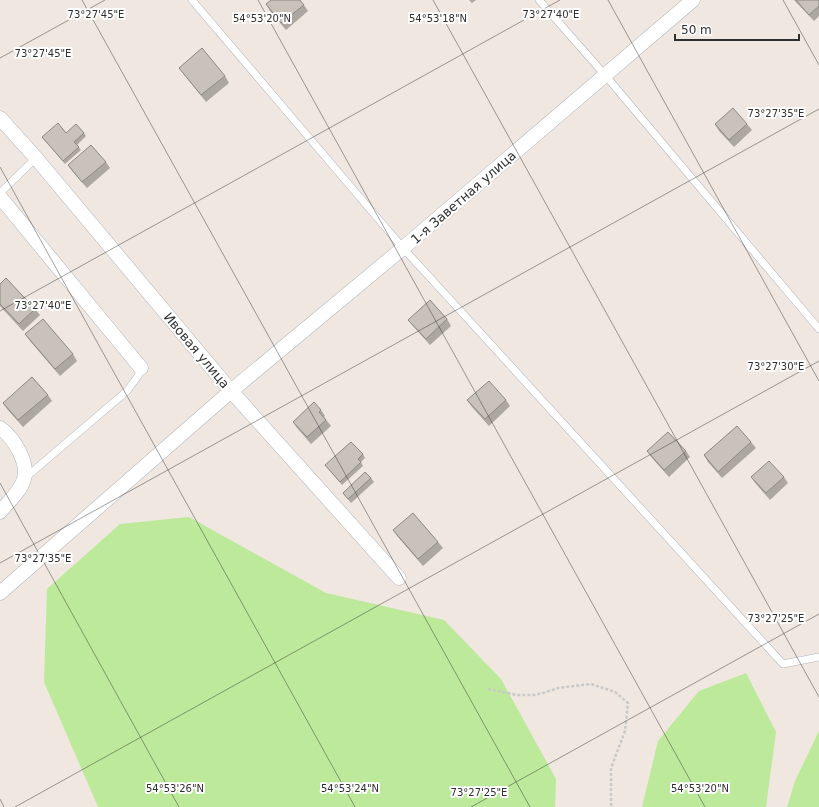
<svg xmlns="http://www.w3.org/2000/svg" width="819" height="807" font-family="'DejaVu Sans',sans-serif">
  <rect width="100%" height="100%" fill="#efe7e0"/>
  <path fill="#bce99a" d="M189,517l137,76 118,27 57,59 55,100 -1,28h-457l-54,-125 3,-93 73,-65z
    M746,673l30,59 -10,75h-124l16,-66 41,-50z
    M819,731v76h-32l8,-26z"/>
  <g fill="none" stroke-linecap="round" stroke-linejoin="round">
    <defs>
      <path id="service" d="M192,0l211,248 380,416 36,-7
        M539,0l66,75 214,254
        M0,193l36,-35
        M25,478l102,-87 11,-15 3,-8"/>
      <path id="minor" d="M0,118l36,40 195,233 168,187
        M0,197l141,171
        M0,428c13,9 29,34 24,51 -3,12 -16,23 -24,33
        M0,593l231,-202 172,-143 290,-248"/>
    </defs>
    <use href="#service" stroke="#b0b4be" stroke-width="8"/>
    <use href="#minor" stroke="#b0b4be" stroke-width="15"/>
    <path stroke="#c9c9c9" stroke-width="2.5" stroke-dasharray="3 2" stroke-linecap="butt" d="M488,689l29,6h17l9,-2 15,-5 33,-4 24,8 13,11 -3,28 -14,37v39"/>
    <use href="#service" stroke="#fff" stroke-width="7"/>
    <use href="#minor" stroke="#fff" stroke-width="14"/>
  </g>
  <path fill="#aca7a1" d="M469,0h7l-4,3z
    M794,0h25v16l-5,5z
    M266,4l38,1 4,6 -22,19 -16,-19z
    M179,68l46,8 4,7 -23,19z
    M715,124h32l5,6 -18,17 -15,-16z
    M66,133h18l2,3 -9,9 4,5 -16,14 -23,-27z
    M106,162l4,6 -23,20 -14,-16 -5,-7z
    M0,284l35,25 5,6 -17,16 -23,-25z
    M447,319l4,7 -21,19 -17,-19 -5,-6z
    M25,334l48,20 4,7 -17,15 -30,-35z
    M48,395l4,6 -29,26 -16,-18 -4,-6z
    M467,400h39l4,6 -21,20 -17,-19z
    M321,410l4,6 -1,1 7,9 -20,18 -14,-16 -4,-6z
    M751,442l5,6 -34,30 -14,-16 -4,-7z
    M647,451h39l4,6 -21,20 -17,-19z
    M363,454l2,4 -4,4 2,4 -21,19 -17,-20z
    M751,477h33l4,6 -18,17 -14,-16z
    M371,478l3,4 -23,21 -8,-10z
    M393,530l45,12 5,6 -20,18 -25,-29z"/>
  <path fill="#c8c2bb" stroke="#8c8883" d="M271,0h29l4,5 -23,18 -15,-19z
    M796,0h23v6l-10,9z
    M202,48l23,28 -24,19 -22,-27z
    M733,108l14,16 -18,16 -14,-16z
    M58,123l8,10 10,-9 8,9 -10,9 5,5 -16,14 -21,-24z
    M91,145l15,17 -24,20 -14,-17z
    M6,278l29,31 -16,15 -19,-20v-20z
    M430,300l17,19 -21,20 -18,-19z
    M43,319l30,35 -18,15 -30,-35z
    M32,377l16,18 -30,25 -15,-17z
    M489,381l17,19 -21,19 -18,-19z
    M314,402l7,8 -2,2 7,8 -19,17 -14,-15z
    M737,426l14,16 -33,30 -14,-17z
    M668,432l18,19 -22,19 -17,-19z
    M351,442l12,12 -5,5 3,3 -21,20 -15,-17z
    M769,461l15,16 -18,16 -15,-16z
    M365,472l6,6 -23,21 -5,-6z
    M413,513l25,29 -20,17 -25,-29z"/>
  <path fill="none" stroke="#2e2e2e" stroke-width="1" stroke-opacity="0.45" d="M82,0l448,807M258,0l447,807M433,0l386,697M608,0l211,381M783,0l36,65M0,58l105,-58M0,167l355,640M0,311l560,-311M0,483l179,324M0,563l819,-454M0,799l4,8M15,807l804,-446M471,807l348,-193"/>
  <g text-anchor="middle" stroke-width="4" stroke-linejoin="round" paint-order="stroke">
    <g font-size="13" fill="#2e2e2e" stroke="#fff">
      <text transform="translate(463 197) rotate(-41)" y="5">1-я Заветная улица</text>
      <text transform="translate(197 350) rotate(50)" y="5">Ивовая улица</text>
    </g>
  </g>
  <g font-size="10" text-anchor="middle" fill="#2e2e2e" stroke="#fff" stroke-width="4" stroke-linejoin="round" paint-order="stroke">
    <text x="96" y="18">73°27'45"E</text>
    <text x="551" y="18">73°27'40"E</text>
    <text x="262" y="22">54°53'20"N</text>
    <text x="438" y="22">54°53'18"N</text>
    <text x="43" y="57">73°27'45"E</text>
    <text x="776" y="117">73°27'35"E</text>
    <text x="43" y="309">73°27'40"E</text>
    <text x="776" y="370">73°27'30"E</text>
    <text x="43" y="562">73°27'35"E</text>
    <text x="776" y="622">73°27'25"E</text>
    <text x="175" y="792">54°53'26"N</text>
    <text x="350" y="792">54°53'24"N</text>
    <text x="700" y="792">54°53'20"N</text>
    <text x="479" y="796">73°27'25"E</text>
  </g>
  <path d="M675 34v6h124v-6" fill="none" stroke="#2e2e2e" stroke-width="2"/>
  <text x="681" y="34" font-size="12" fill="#2e2e2e" stroke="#ffffff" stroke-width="3" paint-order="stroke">50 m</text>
</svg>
